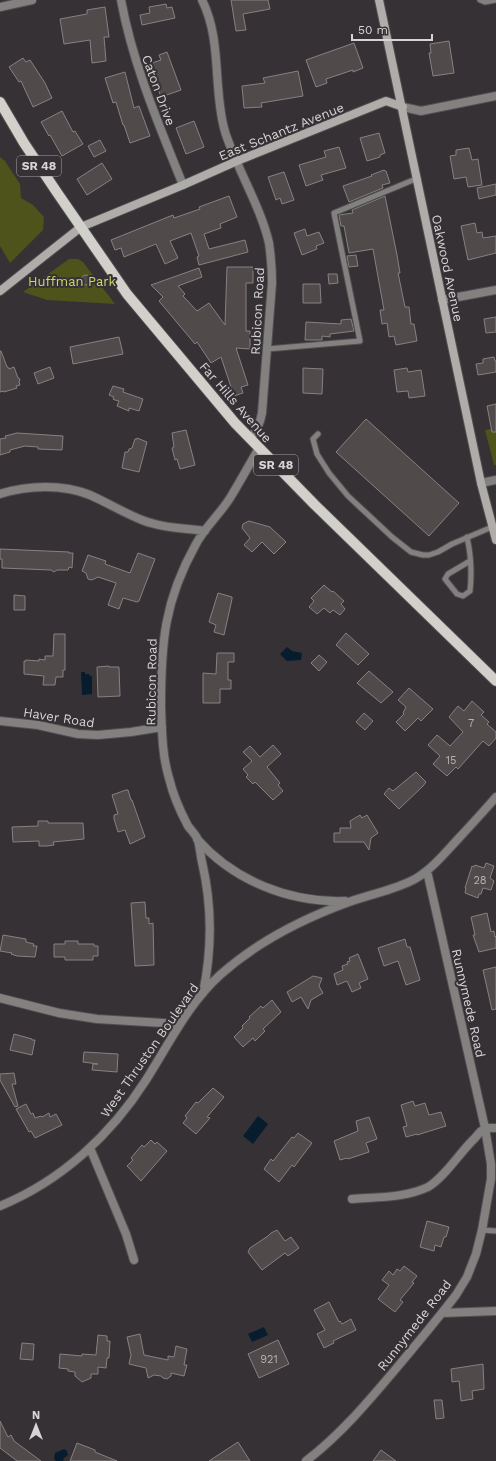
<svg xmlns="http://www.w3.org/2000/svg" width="496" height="1461" font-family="'Work Sans',sans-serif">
  <rect width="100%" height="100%" fill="#353135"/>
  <path fill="#4d531a" d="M0,157l5,4 15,23 1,14 12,7 11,12 -1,13 -33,33 -10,-17z
    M69,259h9l5,3 32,42 -68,-4 -24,-8z
    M496,428v37h-2l-9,-35z"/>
  <path fill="#071d2e" d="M287,647l5,4 10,2 -1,7 -14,1 -7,-7z
    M81,672h4v2h4l1,2h2v18l-10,1z
    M258,1116l10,8 -15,20 -10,-8z
    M264,1327l4,8 -16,7 -4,-8z
    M64,1449l3,2 1,4 -4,3 -1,3h-7l-2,-2 1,-6z"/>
  <path fill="#504a4b" stroke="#878183" d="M231,0h37l2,9 -27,5 3,16 -10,1z
    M166,4l1,4 5,-1 3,11 -33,7 -2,-10 10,-2 -1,-6z
    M105,7l4,30h-5l2,24 -14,2 -2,-23 -26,4 -4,-25 27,-5v-4z
    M449,41l5,32 -21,3 -4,-23h2l-1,-9z
    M354,43l9,25 -10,4v-2l-27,9 1,4 -11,4 -10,-27z
    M167,52l14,38 -20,7 -12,-33 12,-4 -2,-5z
    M23,58l3,4 4,-2 15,23 7,15 -19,9 -12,-26 -2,1 -10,-15z
    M298,71l5,25 -42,7 1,4 -18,1 -2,-22 23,-3 -2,-5z
    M125,72l9,36 5,-2 11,30 -20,7 -6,-18h-1l-7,-23 -3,1 -8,-25z
    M62,111l11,21 2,-1 8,13 -21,12 -12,-21 -1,1 -8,-14z
    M194,121l10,26 -18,7 -10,-26z
    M379,133l6,20 -5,2v2l-13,4 -7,-23z
    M100,140l6,11 -12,6 -6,-11z
    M339,147l7,21 -25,7 2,5 -17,6 -7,-21 27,-8 -2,-6z
    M469,148l3,12 6,-1 4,26 -14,2 -2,-10 -12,2 -4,-23 6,-1v-5z
    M102,163l10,16 -25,16 -10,-16z
    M384,170l1,1h1l4,12 -8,2 1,3 -34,14 -6,-16 29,-10 -1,-1z
    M284,172l10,28 -12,4 -2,-6 -4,2 -8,-23z
    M496,184v11l-17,4 -2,-11z
    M229,196l8,21 -17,7 1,4 -17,6 5,15 36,-9 3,12 -49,13 -2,-8 2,-1 -8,-23 -21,8 8,17 -13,6 -9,-20 -32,13 -3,-9 -6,2 -4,-10 62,-25 1,3 26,-9 -1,-2z
    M385,196l12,59 3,18h-2l7,34h4l2,17h3l3,17 -21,4 -2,-9 -5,1 -2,-14 -5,1 -2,-14h4l-11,-61 -24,4 -5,-27h-3l-2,-11 14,-2 -1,-3z
    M475,223l2,10 5,-1 1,6 13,-2v17l-28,7 -7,-34z
    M305,229l2,7 12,-4 5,11 -8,3 1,3 -15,6 -8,-22z
    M356,255l2,11 -9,1 -2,-11z
    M227,267h26v16h-7v48h4v18l-14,-1 12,37 -7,2 2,6 -9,3 -13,-39 -10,6 -14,-21 -2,2 -36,-43 4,-4 -12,-12 48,-17 3,9 -24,9 7,8 -2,2 14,15 12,-8 16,22z
    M328,274h9l1,9 -9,1z
    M81 280a5 5 0 1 1 10 0a5 5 0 1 1-10 0Z
    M303,284h17l1,19h-18z
    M496,317v15l-10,1 -2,-14z
    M351,319l3,12 -24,3v3l-8,-1v4h-17l1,-18 35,2v-4z
    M119,337l4,17 -50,10 -3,-17z
    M0,351h1l6,16h1l1,2 5,-2 4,11 2,1 -1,3 1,3 -4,1 1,2 -13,4v-1l-4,1z
    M494,357l1,4h1v11l-18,3 -2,-11 7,-1v-4z
    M50,367l4,11 -16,6 -4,-11z
    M303,368l20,1 -1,25 -19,-1z
    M407,368l1,4 13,-2 4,26 -16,2 -1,-7 -11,1 -3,-22z
    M113,386l11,3 -1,3 20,7 -4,12 -10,-3v3l-12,-5 2,-5 -4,-1 -2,-1 1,-2 -5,-2z
    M496,404v28h-4l-5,-26z
    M366,419l93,84 -30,33 -93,-84z
    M186,430l9,35 -15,4 -3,-10 -2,1 -3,-12 2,-1 -2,-14z
    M17,433l46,3 -1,14 -24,-1v-2l-13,-1 -15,4v2l-10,3v-16l6,-1 -1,-2z
    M137,438l10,4 -8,30 -17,-4 3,-16h3l1,-3 3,-1 3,-9h2z
    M249,521l21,6 16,15 -12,12 -12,-12 -10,10 -8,-7 6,-7 -8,-10 1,-4z
    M0,549l69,3v1h4l-1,15 -3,-1 -1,3h-11l-3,2 -3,-2 -49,-2v-9h-2z
    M138,553l17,6 -16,42 -2,1 -14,-4 -4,11 -11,-4 8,-22 -18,-6 -6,3 -4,-1 -2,-6 -4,-2 6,-16 18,6 -1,3 25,9z
    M324,585l8,7 1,-1 11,10 -3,3 4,5 -5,6 -7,-5 -3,3 -6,-5 -7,6 -8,-7 5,-6 -3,-3z
    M218,593l14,4v2l-8,36 -10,-3 2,-7 -7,-3z
    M14,595l11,1v14h-11z
    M346,633l23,21 -11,11 -22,-20z
    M54,634h11v36h-2v7h-7l-1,8h-12l1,-9 -20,-2v-13h2v-1l13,1v-2l6,1v-4h8z
    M217,653h17v9h-6v18h3v9h-11v14h-17v-30l13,1z
    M319,655l8,7 -8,9 -8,-8z
    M109,666v1h10l1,29 -22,1 -1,-30z
    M369,671l24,21 -12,11 -24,-20z
    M409,688l24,21 -12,12 -3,-3 -13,13 -9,-9 8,-8 -1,-1 3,-6 -8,-7z
    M472,701l12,11 -3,3 8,7 -2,2 9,8v6l-7,8 -6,-5 -25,28 -2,-2 -9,9 -14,-12 7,-8 -12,-11 9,-10 13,11 13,-14 -14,-15 9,-11 6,5z
    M364,713l9,8 -8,9 -9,-8z
    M273,745l8,9 -14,13 13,16 -2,2 5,6 -10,9 -18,-18 -2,2 -7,-7 2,-2 -5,-6 9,-8 -9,-9 7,-6 10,11z
    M416,772l10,10 -3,4 -24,23 -15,-15 5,-6 4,3z
    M126,790h2l3,10h1l13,37 -15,7 -5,-14 -7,2 -4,-13v-4l4,-1 -6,-19z
    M360,815l2,3 5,-3 11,18 -7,5 -2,12 -5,-8h-30v-9h6v-5h11l-1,-7z
    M38,821h10v2h35l1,16 -31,3 1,3 -7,1h-8v-5l-26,1 -1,-15 26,-1z
    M486,863l8,3 -4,12 4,3 -3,9 -8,-2 -2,6h-2l-1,4 -13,-5 1,-5h-1l7,-22 2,1 1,-2 9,3z
    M145,902l1,16h3v6l4,-1 1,42 -19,1 -4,-63z
    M487,913l4,19 3,-1 1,6 1,-1v12l-17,4 -6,-17h2l-4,-18z
    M3,935l23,4v3l8,2 -1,2h4l-2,11 -18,-1 -6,-2 1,-1 -12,-2z
    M405,939l2,8h3l10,33 -14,5 -8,-24 -14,5 -6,-18z
    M65,941h13v3h16v2h4v10h-5v4h-28v-3h-11v-13h11z
    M358,954l10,25 -9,4 2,5 -9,4 -5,-11 -10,4 -3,-11 9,-4 -1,-4 6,-2 -1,-2 3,-1 -1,-3z
    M496,967v42l-4,1 -9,-40z
    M313,976l9,2 -3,8 4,7 -12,7 -3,9 -7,-12 -9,5 -5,-10z
    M272,1000l9,12 -18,17 2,2 -10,10 -2,-3 -10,9 -9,-10 9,-9 -1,-2 8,-8 -1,-1 12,-11 2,2z
    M14,1034l18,5v1h3l-3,15 -22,-5z
    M84,1052l34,2 -1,18 -25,-2 1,-6h5l-15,-2z
    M14,1073l2,11h-4l6,22 -3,1 -15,-27v-6z
    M213,1088l11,9 -17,20 3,1 -14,16 -13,-11 4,-5 -2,-2 11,-14 2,1z
    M413,1101l2,5 10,-3 4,12 12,-3 5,14 -29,9v-1l-11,3 -3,-10 4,-1 -6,-21z
    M26,1104l5,10 2,-1 2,5 6,-2 1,1 7,-4 1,4 6,-3 6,11 -27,13 -4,-7 -2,1 -13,-23z
    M369,1117l8,22 -11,4 3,9 -21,7 -1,-1 -7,2 -6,-19 24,-10 -2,-10z
    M298,1133l14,10 -18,24 -2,-2 -13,17 -15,-13 7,-10 2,2 19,-24 2,1z
    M151,1140l4,4 2,-2 10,9 -26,30 -14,-15 6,-6 -2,-2 11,-13 2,2z
    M427,1221l22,6 -3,10h-2l-3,10 -6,-2 -1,6 -14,-4z
    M277,1230l8,11 6,-4 8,11 -11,8 -3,-3 -23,17 -14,-18 2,-4 18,-12 3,-3z
    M404,1266l13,10 -5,6 2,1 -14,17 3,2 -8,10 -17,-13 11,-14 -7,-5 7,-9 4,4 4,-6 3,2z
    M329,1302l10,20 1,-1 2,3 9,-5 5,11 -23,11 1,2 -10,5 -7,-14 8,-4 -11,-20z
    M140,1334l4,21 24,5v-4l6,1 2,-11 11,3 -3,16h3l-3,11 -13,-3v3l-4,3 -4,-1 -2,-2 -7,-1 -6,3 -2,-10 -17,-4 2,-9 -4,-18z
    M98,1335l9,1v5h3l-1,17h-2l-1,10 -8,-1v7h-7v4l-9,4 -7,-6v-4l-7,-1v-2l-9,-1 1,-14 22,2v-2l14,1z
    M278,1340l11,24 -30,14 -11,-24z
    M22,1343l12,1 -1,16 -13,-1z
    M483,1364l1,25 -12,2 1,8 -12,2 -2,-20 -7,1 -1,-13z
    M434,1400h8l2,18 -8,1z
    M0,1421l8,16 3,-2 3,6 27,20h-24l-17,-13z
    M238,1442l12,19h-41z
    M77,1443l18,7v2l22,9h-47z
    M381,1450l15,11h-23z"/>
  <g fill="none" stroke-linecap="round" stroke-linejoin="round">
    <defs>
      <path id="lane" d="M480,0l5,2 11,-2
        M267,349l93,-8 -26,-128 84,-35
        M318,434l-5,5 4,15 12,19 19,23 44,41 19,15 12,3h6l9,-3 14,-8 40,-17
        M467,537c4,18 5,36 3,54l-7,5 -6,-2 -12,-15 3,-5 22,-13
        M482,1230l14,1"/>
      <path id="street" d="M121,0c12,65 38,125 62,185
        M202,0c20,40 11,86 22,128 3,13 10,26 15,39 11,25 24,50 30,76 2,14 3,26 3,40l-10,130c-2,11 -5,18 -12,26
        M0,7l32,-7
        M403,107l18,4 75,-15
        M442,300l54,-10
        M481,483l15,-3
        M0,494c28,-9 63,-10 90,1 18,8 34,18 52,25 20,8 42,8 63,11
        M0,721l38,4 40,9 20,1 33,-3 31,-5
        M197,839c37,42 93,64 148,62
        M203,993c9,-43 9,-88 -1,-131 -2,-8 -2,-17 -5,-24 -2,-4 -6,-8 -9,-12 -8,-15 -15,-31 -19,-48 -7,-23 -7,-47 -8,-71 0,-64 3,-106 35,-163 9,-17 24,-30 34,-46 10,-16 19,-33 29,-50
        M0,998l59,15 38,6 83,5
        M90,1148l36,86 8,26
        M352,1199c25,-2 53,-1 76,-12 17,-10 32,-35 47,-49 3,-4 7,-9 12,-10 3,0 6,0 9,0
        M0,1206c61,-25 111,-71 146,-126 23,-36 42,-76 74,-105 38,-34 82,-56 129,-73 22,-8 46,-12 66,-23 17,-10 30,-26 43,-40 13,-14 26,-28 38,-42
        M442,1313l54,-2
        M306,1461c34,-26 61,-58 88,-90 21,-25 42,-50 62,-76l11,-18 9,-23 6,-24 9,-51v-15l-6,-36 -58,-257"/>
      <path id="secondary" d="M379,0l102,483 15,57
        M0,291l81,-64 102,-42 54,-24 149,-60 17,6"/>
      <path id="primary" d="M0,102l24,41 32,48 71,103 108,129 80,82 181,176"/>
    </defs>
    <use href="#lane" stroke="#524e52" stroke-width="7"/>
    <use href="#street" stroke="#524e52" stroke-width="10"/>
    <use href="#secondary" stroke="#524e52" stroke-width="10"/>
    <use href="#primary" stroke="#524e52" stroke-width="12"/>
    <use href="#lane" stroke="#83817f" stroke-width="5"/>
    <use href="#street" stroke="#83817f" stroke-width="8"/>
    <use href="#secondary" stroke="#afadaa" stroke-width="8"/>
    <use href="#primary" stroke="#d2d0cb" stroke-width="10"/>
  </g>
  <g text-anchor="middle" stroke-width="4" stroke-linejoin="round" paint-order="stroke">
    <g font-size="11" fill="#b5b2b3">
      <text x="471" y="727">7</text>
      <text x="451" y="764">15</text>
      <text x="480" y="884">28</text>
      <text x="269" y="1363">921</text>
    </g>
    <g fill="#353135" stroke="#a6a3a6" stroke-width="1">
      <rect x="17" y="156" width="44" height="20" rx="3"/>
      <rect x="254" y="455" width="44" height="20" rx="3"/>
    </g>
    <g font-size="12" font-weight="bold" fill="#d7d4d6">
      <text x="39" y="170">SR 48</text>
      <text x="276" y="469">SR 48</text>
    </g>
    <g font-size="13" fill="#d7d4d6" stroke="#353135">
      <text transform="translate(159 90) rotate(70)" y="5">Caton Drive</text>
      <text transform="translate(281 131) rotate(-22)" y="5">East Schantz Avenue</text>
      <text transform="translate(448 268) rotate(78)" y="5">Oakwood Avenue</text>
      <text transform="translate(257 311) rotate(-87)" y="5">Rubicon Road</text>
      <text transform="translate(236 402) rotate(49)" y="5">Far Hills Avenue</text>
      <text transform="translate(151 682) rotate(-89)" y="5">Rubicon Road</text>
      <text transform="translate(59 717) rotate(9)" y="5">Haver Road</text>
      <text transform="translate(469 1003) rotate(77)" y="5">Runnymede Road</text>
      <text transform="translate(149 1050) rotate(-55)" y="5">West Thruston Boulevard</text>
      <text transform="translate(414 1325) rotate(-52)" y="5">Runnymede Road</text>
    </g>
    <g font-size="13" fill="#cad769" stroke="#353135">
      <text x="72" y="286">Huffman Park</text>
    </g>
  </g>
  <g transform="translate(36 1425)" stroke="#353135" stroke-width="3" paint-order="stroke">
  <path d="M0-3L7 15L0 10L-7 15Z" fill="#d7d4d6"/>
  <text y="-6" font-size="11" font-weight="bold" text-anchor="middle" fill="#d7d4d6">N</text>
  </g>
  <path d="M352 34v6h80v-6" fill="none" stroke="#d7d4d6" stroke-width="2"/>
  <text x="358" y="34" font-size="12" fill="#d7d4d6" stroke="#353135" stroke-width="3" paint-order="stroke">50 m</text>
</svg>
